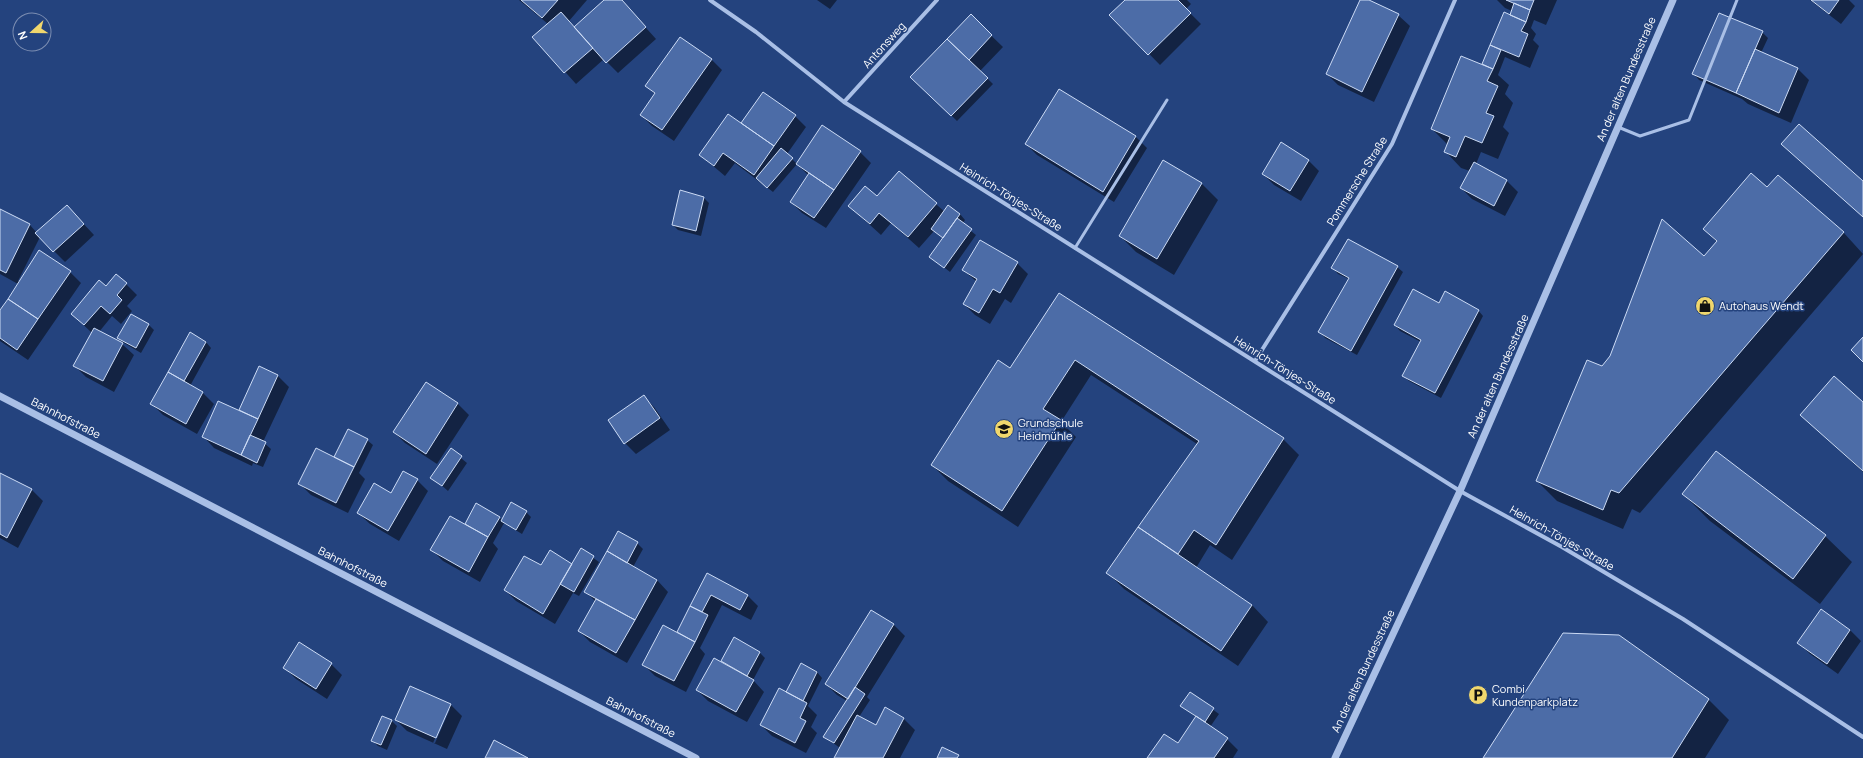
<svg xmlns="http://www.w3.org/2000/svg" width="1863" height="758" font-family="Manrope,sans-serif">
  <rect width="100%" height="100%" fill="#24437e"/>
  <path fill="#0007" fill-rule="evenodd" d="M519,0h68l-18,21 6,7 31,-28h15l35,39 -38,34 -14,-14 -28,25 -42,-47 14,-13z
    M817,0h20l-7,9z
    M1126,0h61l4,4 -5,5 15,15 -41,41 -49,-50z
    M1362,0h5l31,15 12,11 -36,76 -36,-17 -11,-11z
    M1497,0h60l-11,25 -12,-5 -3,8 5,6 -3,6 6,6 -9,22 -25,-11 -7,18 11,10 -4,9 8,9 -10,24 6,6 -11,26 -17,-7 -5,12 31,17 11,11 -13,24 -33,-17 -11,-11 9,-17 -9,-3 -16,-17 3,-6 -16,-16 55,-62 -4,-3 21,-50 10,4 -2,-7 -7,-3z
    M1810,0h39l6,6 -14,18z
    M971,16l32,31 -23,24 13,13 -36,37 -45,-44z
    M1762,32l6,6 -7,15 37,16 11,11 -18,43 -43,-19 -6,-5 -43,-19 -5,-6z
    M711,59l11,11 -48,71 -22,-15 -11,-11 14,-21 -8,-8z
    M1059,90l77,47 11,11 -33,54 -77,-47 -11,-11z
    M763,93l32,23 11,11 -19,27 10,10 63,-12 11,11 -45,65 -24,-15 -11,-11 17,-27 -11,-11 -24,28 -38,-29 -10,13 -25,-21 42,-31z
    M1308,160l11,11 -18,30 -27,-16 -11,-11z
    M1164,161l38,23 16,16 -44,75 -38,-23 -16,-16z
    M899,172l46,40 15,2 5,6 -3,4 14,11 -26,37 -19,-15 13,-18 -10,-8 -15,17 -28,-25 -10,12 -32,-29 28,-8z
    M1778,176l66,57 19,21 -223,259 -8,-4 -9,20 -66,-28 -20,-20 65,-114 115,-125 -13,-13 63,-40z
    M681,192l23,6 5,5 -8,33 -23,-6 -5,-5z
    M67,206l27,29 -29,27 -25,-25 -22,44 52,-9 11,11 -53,77 -28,-19v-30l18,-27 -18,-10v-64l30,15 7,8z
    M980,241l37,22 11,11 -17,29 -6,-4 -15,25 -15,-9 -11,-11 13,-22 -14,-12z
    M1397,267l6,5 -46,83 -32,-17 -5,-6 29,-53 -11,-5 -5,-6z
    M126,284l11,11 -10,11 5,5 -11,13 -9,-8 -13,16 23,12 12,11 -20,37 -28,-15 -11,-11 17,-33 -20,-19 34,-27z
    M1059,294l224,145 16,16 -67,105 -22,-15 -14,23 56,37 16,17 -30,44 -114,-77 -16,-16 89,-129 -106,-69 -30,47 15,15 -58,90 -70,-46 -16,-16 79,-96z
    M1439,304l39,6 5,6 -42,82 -32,-17 -5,-5 17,-34 -21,-11 -5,-6z
    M132,315l17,10 5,5 -13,23 -17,-10 -6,-5z
    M190,334l16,8 5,6 -21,38 13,7 11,11 -17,30 -34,-19 -11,-11z
    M260,367l18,9 11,11 -26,55 8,7 -8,18 -10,-4 -1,3 -38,-18 -11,-12 36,-24z
    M426,383l32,21 11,11 -32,49 -32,-21 -11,-11z
    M643,396l11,11 16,23 -34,24 -11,-11z
    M1863,403v69l-62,-57z
    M367,440l6,5 -14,28 6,6 -17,34 -37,-18 -11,-11 38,-23z
    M451,450l16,13 -19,28 -16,-14z
    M1716,452l109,84 27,26 -32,42 -110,-83 -27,-27z
    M0,474l32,16 11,11 -25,47 -18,-10z
    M417,480l11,11 -29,50 -29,-17 -12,-11z
    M526,512l5,5 -9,17 -18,-11 -11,20 5,6 -18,33 -37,-21 -11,-11 38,-23 -4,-3 33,-7 3,3z
    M637,543l6,6 -10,18 24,13 11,12 -41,71 -37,-21 -11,-11 17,-29 -11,-11z
    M582,550l17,12 -20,34 -6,-3 -18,31 -39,-23 -11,-11 36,-23 32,-2z
    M707,575l40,20 11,11 -7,14 -29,-15 -22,43 5,6 -19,38 -31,-16 -11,-11 37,-30 -3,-3z
    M1821,610l29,20 11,11 -23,33 -28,-20 -11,-11z
    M871,611l23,14 11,11 -38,61 3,3 -11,17 17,9 9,-17 19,10 11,11 -15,28h-65l5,-10 -15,-11 22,-36 -10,-6 -11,-11z
    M1619,636l90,64 20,20 -24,38h-221z
    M734,639l26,14 5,5 -12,22 11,12 -17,30 -39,-21 -11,-11 28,-26 -3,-3z
    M331,664l11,11 -15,24 -31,-20 -11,-11z
    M801,665l16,7 5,6 -14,28 9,9 -6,12 6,6 -11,20 -34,-17 -11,-11 25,-32z
    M1190,693l29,21 -9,13 17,12 11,11 -5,8h-84l29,-14 18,-27 -14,-12z
    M451,705l11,11 -15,33 -40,-18 -11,-11zM448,709h2l-15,34h-2z
    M392,721l5,5 -10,24 -9,-4 -6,-6z"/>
  <path fill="#4c6ca7" stroke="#ccdbf5" d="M521,0h37l-16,18z
    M604,0h18l24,27 -40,36 -32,-36z
    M1125,0h53l13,13 -43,42 -39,-40z
    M1360,0h9l30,14 -37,78 -36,-18z
    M1506,0h28l-4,10z
    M1811,0h28l-10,14z
    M1514,3l16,7 -4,12 -16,-7z
    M561,12l32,36 -29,25 -32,-36z
    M1504,12l22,10 -5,9 7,3 -9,23 -29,-12z
    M1719,13l44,18 -27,62 -44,-19z
    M971,14l21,21 -23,25 -22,-21z
    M680,37l32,22 -50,71 -22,-15 15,-22 -10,-7z
    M947,39l41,39 -37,38 -41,-39z
    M1490,45l11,5 -8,19 -11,-5z
    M1755,49l43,19 -19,45 -43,-20z
    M1461,56l32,13 -6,12 11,5 -12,27 8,3 -12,27 -17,-7 -9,21 -12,-5 6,-15 -19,-8z
    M1059,89l77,47 -33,56 -78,-48z
    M763,92l33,23 -22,31 -33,-23z
    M728,114l46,32 -20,29 -31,-22 -9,13 -15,-11z
    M1799,124l64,57v36l-82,-73z
    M822,125l39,26 -27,39 -38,-26z
    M1281,142l28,18 -19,31 -28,-17z
    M781,148l12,10 -26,30 -11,-10z
    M1163,160l39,23 -45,76 -38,-23z
    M1474,162l33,18 -13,26 -34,-18z
    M899,171l38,32 -29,34 -29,-24 -9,11 -22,-18 17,-20 12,10z
    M809,173l25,17 -20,28 -24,-16z
    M1751,173l16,14 11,-12 66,57 -225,261 -8,-3 -8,20 -67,-29 51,-121 15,6 8,-10 52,-137 42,37 13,-15 -14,-12z
    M680,190l24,7 -8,34 -24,-6z
    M67,205l17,19 -31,28 -18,-19z
    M948,205l12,9 -17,24 -12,-9z
    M0,209l30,15 -24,49 -6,-3z
    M957,218l15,11 -28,39 -15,-11z
    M1348,239l50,27 -47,85 -33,-19 31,-54 -18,-10z
    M980,240l38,22 -18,31 -7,-4 -14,24 -16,-9 14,-25 -15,-9z
    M39,250l32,21 -33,48 -30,-20z
    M116,274l11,9 -10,12 5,5 -12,14 -9,-8 -17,19 -13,-11 28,-34 7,6z
    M1413,289l26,14 6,-12 34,19 -44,83 -33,-17 19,-36 -27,-15z
    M1059,293l225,145 -68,107 -22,-15 -16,24 -40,-27 61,-86 -124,-81 -32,49 18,11 -59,91 -71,-46 67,-105 12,8z
    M8,299l30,20 -21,31 -17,-12v-28z
    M131,314l18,10 -13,24 -19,-10z
    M94,328l29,15 -20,38 -30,-15z
    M190,332l16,10 -22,39 -16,-9z
    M1863,337v25l-12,-12z
    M259,366l19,9 -20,44 -19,-9z
    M168,372l35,20 -17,32 -36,-20z
    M1834,376l29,26v69l-63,-56z
    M426,382l32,21 -32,51 -33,-22z
    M644,395l16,23 -36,26 -16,-24z
    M218,401l40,18 -17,36 -39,-18z
    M348,429l20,10 -14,28 -20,-10z
    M250,435l16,7 -9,21 -16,-8z
    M316,448l38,19 -18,36 -38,-19z
    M451,448l11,8 -20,30 -12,-8z
    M1716,451l110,84 -33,44 -111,-85z
    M403,471l15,8 -30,52 -31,-18 17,-30 17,10z
    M0,473l32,16 -25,49 -7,-4z
    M511,502l16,9 -11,19 -15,-9z
    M476,503l24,14 -12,20 -23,-13z
    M450,516l38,21 -19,35 -39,-22z
    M1138,527l114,78 -31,46 -115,-78z
    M618,531l20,11 -11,21 -20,-12z
    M581,548l13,8 -20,36 -14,-8z
    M550,550l22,14 -29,50 -39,-24 20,-34 17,9z
    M607,551l50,29 -22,40 -51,-28z
    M707,573l41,22 -8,15 -29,-15 -9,17 -12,-6z
    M596,599l39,21 -19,33 -38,-22z
    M690,606l18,9 -13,27 -18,-10z
    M1821,609l29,21 -23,34 -30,-21z
    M871,610l23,14 -46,75 -23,-15z
    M663,625l32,17 -21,39 -32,-16z
    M1563,633l56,2 90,64 -37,59h-189z
    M734,637l26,15 -13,24 -26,-15z
    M299,642l33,21 -16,26 -33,-21z
    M714,658l40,22 -18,32 -40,-22z
    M801,663l16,9 -14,29 -17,-9z
    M410,686l41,18 -15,34 -41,-18z
    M855,687l10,7 -31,49 -11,-6z
    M779,688l28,15 -7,15 6,3 -11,22 -35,-18z
    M1190,692l24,16 -9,14 -25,-16z
    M885,707l19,11 -21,40h-49l23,-43 19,10z
    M382,716l10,4 -11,25 -10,-4z
    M1196,716l32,22 -14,20h-67l17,-24 14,9z
    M494,740l34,18h-43z
    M942,747l17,8 -2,3h-20z"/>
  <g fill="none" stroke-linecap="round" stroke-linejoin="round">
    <path stroke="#a9bfe6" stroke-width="3" d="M1618,127l22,9 49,-16 48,-120
      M1075,248l92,-148"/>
    <path stroke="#a9bfe6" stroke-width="4" d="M710,0l46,32 88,70 616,389 102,56 121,72 180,118
      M844,102l93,-102
      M1255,361l137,-217 63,-144"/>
    <path stroke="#a9bfe6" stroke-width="7" d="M0,396l696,362
      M1335,758l125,-267 213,-491"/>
  </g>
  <defs>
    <symbol id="shop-disc" viewBox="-11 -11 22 22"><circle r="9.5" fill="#f0d76d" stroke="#24437e"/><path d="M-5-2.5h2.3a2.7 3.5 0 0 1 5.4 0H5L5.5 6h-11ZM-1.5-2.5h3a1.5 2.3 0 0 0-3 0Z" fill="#111"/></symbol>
    <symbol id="school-disc" viewBox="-11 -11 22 22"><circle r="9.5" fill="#f0d76d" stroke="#24437e"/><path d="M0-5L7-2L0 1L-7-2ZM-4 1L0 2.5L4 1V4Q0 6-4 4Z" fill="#111"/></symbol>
    <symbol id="parking-disc" viewBox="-11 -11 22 22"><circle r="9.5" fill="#f0d76d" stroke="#24437e"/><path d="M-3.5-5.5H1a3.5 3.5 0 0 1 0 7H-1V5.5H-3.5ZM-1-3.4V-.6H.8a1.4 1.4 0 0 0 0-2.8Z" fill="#111"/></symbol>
  </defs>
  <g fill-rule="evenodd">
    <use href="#shop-disc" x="1694" y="295" width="22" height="22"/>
    <use href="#school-disc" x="993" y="418" width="22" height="22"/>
    <use href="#parking-disc" x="1467" y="684" width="22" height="22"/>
  </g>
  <g text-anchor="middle" stroke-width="3" stroke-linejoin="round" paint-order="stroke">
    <g font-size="11" fill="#fff" stroke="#24437e">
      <text transform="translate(884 45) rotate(-48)" y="4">Antonsweg</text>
      <text transform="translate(1626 79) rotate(-67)" y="4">An der alten Bundesstraße</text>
      <text transform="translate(1357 181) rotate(-58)" y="4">Pommersche Straße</text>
      <text transform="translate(1011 197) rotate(32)" y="4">Heinrich-Tönjes-Straße</text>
      <text transform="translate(1285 370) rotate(32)" y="4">Heinrich-Tönjes-Straße</text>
      <text transform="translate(1498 376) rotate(-66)" y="4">An der alten Bundesstraße</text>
      <text transform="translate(66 418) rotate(27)" y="4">Bahnhofstraße</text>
      <text transform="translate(1562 538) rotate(30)" y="4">Heinrich-Tönjes-Straße</text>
      <text transform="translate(353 567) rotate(27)" y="4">Bahnhofstraße</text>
      <text transform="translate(1363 671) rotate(-65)" y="4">An der alten Bundesstraße</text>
      <text transform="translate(641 717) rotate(27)" y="4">Bahnhofstraße</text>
    </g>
    <g font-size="11" fill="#fff" stroke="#24437e" text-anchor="start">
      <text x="1719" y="310">Autohaus Wendt</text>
      <text x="1018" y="427">Grundschule<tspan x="1018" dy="13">Heidmühle</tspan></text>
      <text x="1492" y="693">Combi<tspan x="1492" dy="13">Kundenparkplatz</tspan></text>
    </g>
  </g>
  <g transform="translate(32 32) rotate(249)"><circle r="19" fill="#24437e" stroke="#7c8eb2"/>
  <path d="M0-3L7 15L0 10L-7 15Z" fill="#f0d76d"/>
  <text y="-6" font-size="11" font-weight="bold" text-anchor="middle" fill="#ffffff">N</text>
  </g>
</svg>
